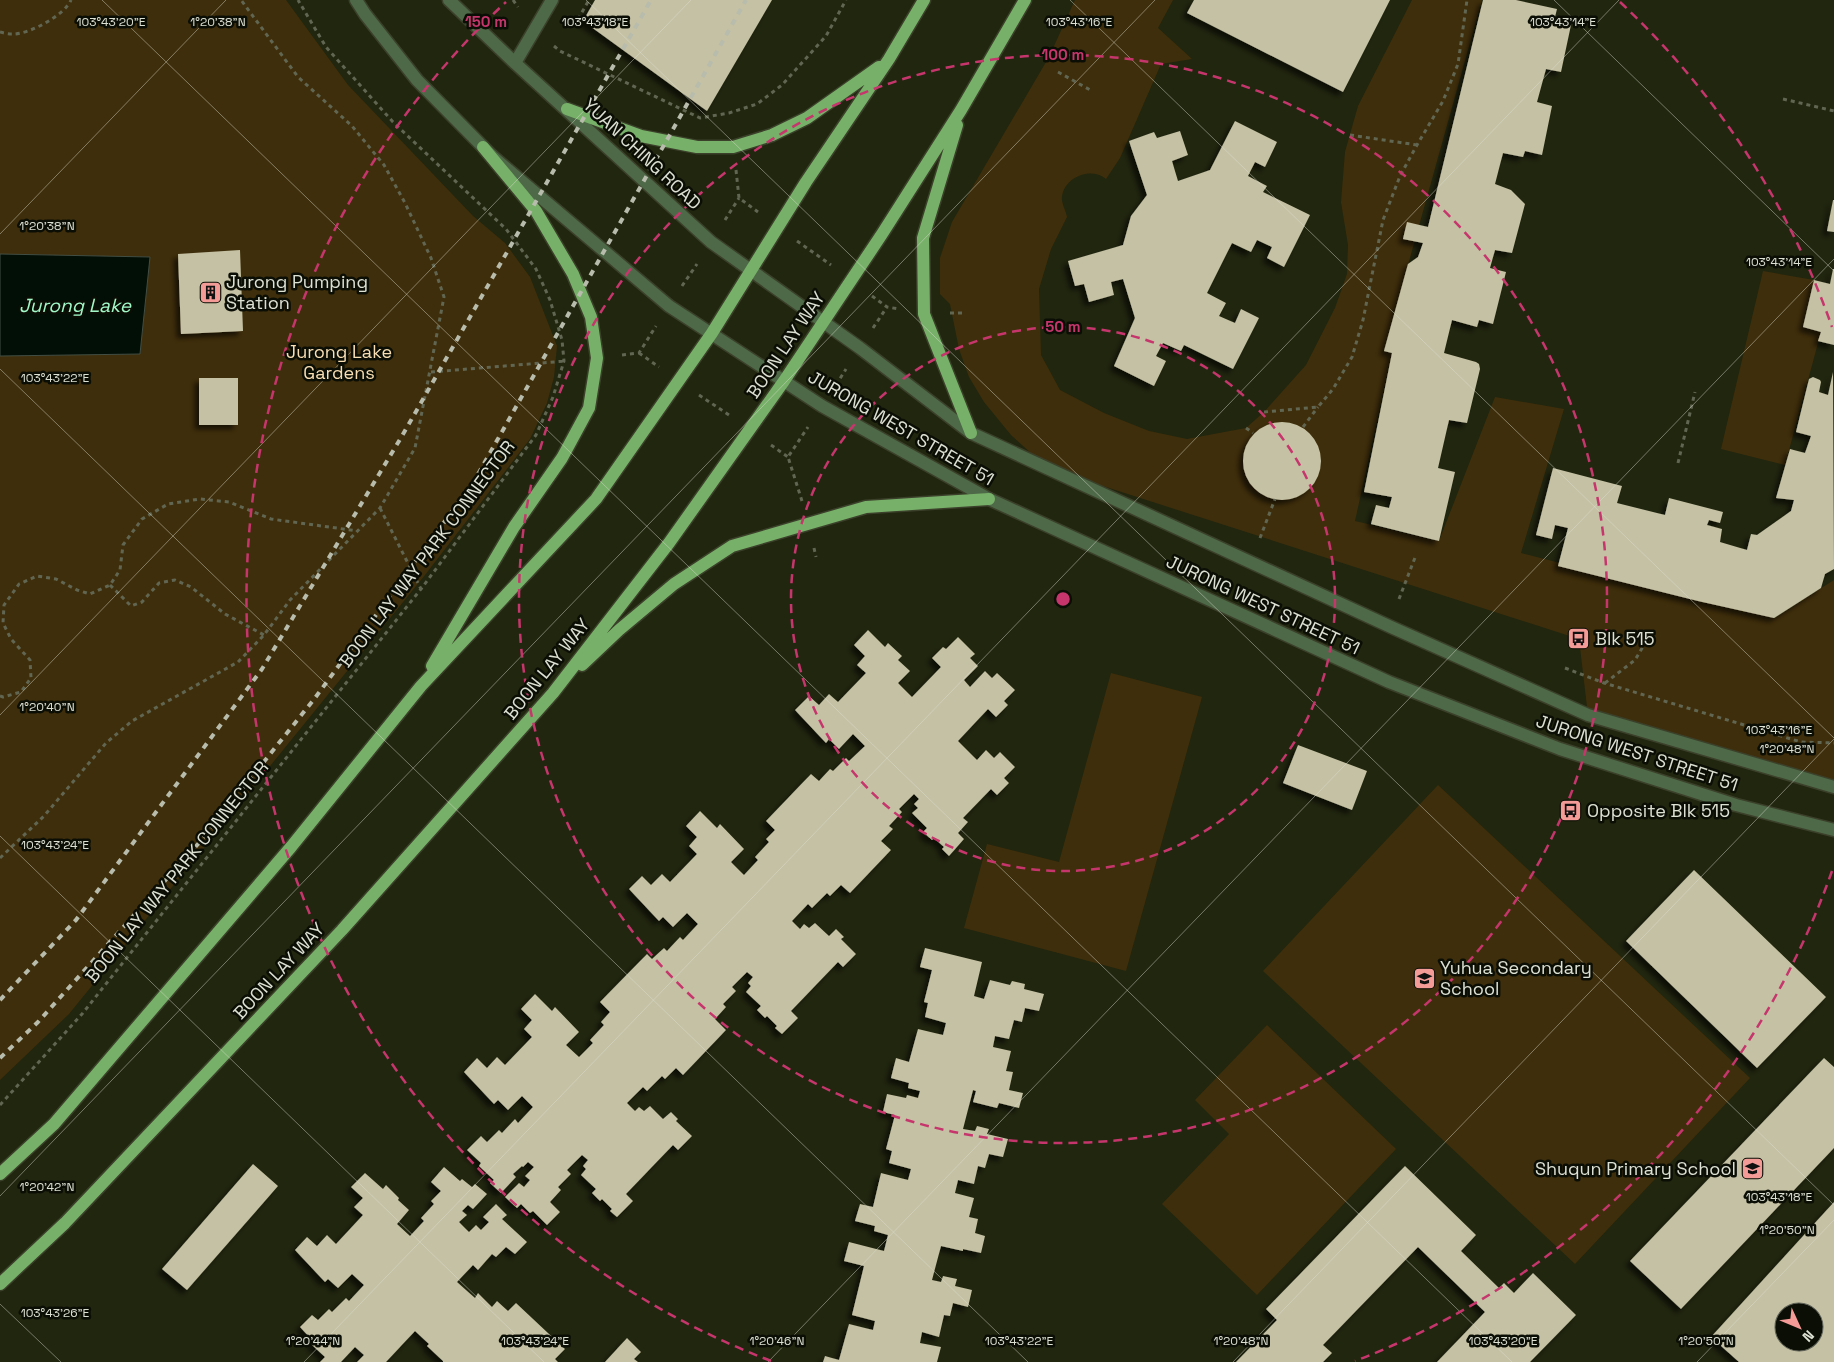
<svg xmlns="http://www.w3.org/2000/svg" width="1834" height="1362" font-family="'Space Grotesk',sans-serif">
  <defs>
    <filter id="shadow"><feDropShadow dx="-4.5" dy="4.5" stdDeviation="2.5" flood-color="#0009"/></filter>
  </defs>
  <rect width="100%" height="100%" fill="#21260f"/>
  <path fill="#3f2e0b" d="M0,0h286l62,85 125,131 32,27 25,34 27,69 -3,31 -7,26 -17,36 -105,136 -356,439 -69,66v-724l140,-2 10,-97 -150,-3z
    M1075,0h98l-15,28 34,31 -31,5 -41,94 -14,21c-16,-14 -46,0 -44,22 1,5 4,11 5,16l-16,32 -12,40 2,66 19,35 44,23 45,18 38,8 59,-11 18,-16 42,-47 29,-57 12,-34 1,-29 -7,-43 4,-50 13,-46 54,-106h70l-98,351 8,2 -37,168 84,20 56,-144 69,12 -43,144 253,65 60,-38v206l-246,-71 -9,-76 -532,-171 -36,-33 -27,-33 -15,-25 -10,-28 -9,-45 -10,-10v-36l12,-36 97,-165z
    M1763,271l51,9 -11,47 18,5 -36,133 -64,-16z
    M1111,673l91,24 -76,274 -162,-43 23,-84 72,18z
    M1438,785l312,293 -175,186 -312,-293z
    M1267,1025l129,124 -139,146 -95,-91 67,-70 -34,-34z"/>
  <path fill="#010f06" stroke="#434e44" d="M0,254l150,3 -10,97 -140,2z"/>
  <path fill="#c5c1a4" fill-rule="evenodd" filter="url(#shadow)" d="M595,0h177l-65,111 -124,-90z
    M1194,0h196l-47,92 -156,-79z
    M1483,0h33l41,9 -3,12 17,4 -10,47 -15,-3 -9,33 15,4 -10,49 -17,-4 -2,6 -20,-4 -8,31 16,6 14,14 -13,49 -17,-3 -5,18 16,4 -13,52 -14,-4 -2,7 -25,-7 -8,33 32,9 3,2 1,5 -13,54 -18,-3 -11,48 17,4 -16,69 -68,-17 5,-19 13,3 3,-11 -28,-5 28,-139 -8,-2 24,-87 10,-7 5,-14 -20,-4 4,-17 21,5z
    M1235,121l42,21 -12,25 -10,-5 -7,14 19,10 -4,6 47,23 -26,52 -17,-9 5,-11 -15,-7 -6,12 -19,-9 -25,50 19,10 -7,13 16,7 6,-14 18,9 -26,51 -49,-24 -3,6 -18,-8 -7,13 10,5 -12,25 -40,-20 21,-48 -12,-39 -12,3 3,13 -25,7 -5,-18 -9,2 -7,-25 55,-16 8,-29 16,-21 -18,-54 25,-9 3,6 23,-7 8,24 -16,6 6,20 32,-11z
    M1833,200h1v32l-7,-1z
    M240,250l3,81 -62,3 -3,-80z
    M1833,269h1v76l-16,-4 3,-9 -18,-5 11,-47 16,4z
    M1833,372l1,197 -9,5 -4,14 -47,30 -76,-17 -140,-35 10,-38 -13,-3 -3,14 -16,-4 17,-67 69,18 -5,17 48,12 4,-17 54,14 -3,11 -11,-3 -2,5 15,4 -2,13 27,8 4,-16 6,1 34,-24 3,-11 -18,-2 14,-49 15,4 6,-17 -15,-4 13,-53 4,-2 7,3 1,2 -2,10 9,3z
    M199,378h39v47h-39z
    M1243 461a39 39 0 1 1 78 0a39 39 0 1 1-78 0Z
    M868,630l17,17 3,-4 14,13 -4,4 12,11 -12,12 14,14 29,-30 -9,-9 11,-11 3,2 12,-12 17,17 -5,4 8,8 -14,14 6,7 15,-16 7,7 5,-5 18,17 -11,11 4,4 -12,12 -8,-8 -30,32 19,19 9,-10 8,8 6,-6 15,15 -11,11 5,5 -12,12 -6,-6 -28,29 5,4 -10,11 6,6 -15,17 -7,-7 2,-2 -10,-9 -2,2 -9,-8 4,-4 -15,-15 6,-5 -4,-4 5,-5 -5,-5 -15,15 3,3 -13,14 4,3 -12,12 10,9 -41,43 -9,-8 -11,11 -3,-3 -15,15 -4,-4 -16,17 8,8 4,-5 5,4 6,-5 14,13 7,-7 8,8 -3,2 15,15 -13,13 -5,-5 -47,49 7,7 -16,16 -7,-6 2,-2 -10,-10 -2,2 -8,-8 4,-4 -15,-14 5,-6 -3,-3 5,-6 -6,-5 -15,15 4,4 -13,13 3,3 -11,12 11,11 -43,45 -7,-7 -11,11 -3,-3 -15,15 -4,-4 -16,16 8,8 4,-4 5,4 6,-5 13,13 8,-7 7,7 -2,2 16,15 -14,14 -5,-5 -47,49 7,7 -16,16 -7,-6 2,-2 -10,-10 -2,2 -8,-8 4,-4 -15,-14 5,-6 -3,-3 5,-6 -6,-5 -15,15 4,4 -13,13 3,3 -11,12 10,10 -13,13 -14,-14 -3,2 -9,-9 -4,4 -12,-11 14,-14 5,4 6,-7 -5,-4 9,-9 -6,-5 -5,5 -1,-1 -9,8 3,3 -15,16 -11,-10 4,-3 -15,-14 2,-3 -14,-13 14,-14 6,6 12,-12 3,3 13,-14 3,4 15,-16 -11,-11 -14,14 -10,-10 -4,4 -30,-32 13,-14 10,10 10,-11 8,8 27,-28 -8,-8 8,-9 -11,-11 14,-15 17,17 3,-4 24,25 -13,13 13,12 14,-14 -3,-3 14,-15 -3,-3 9,-10 -10,-10 47,-48 5,5 12,-11 3,3 13,-14 3,3 15,-16 -11,-11 -14,14 -10,-10 -4,4 -30,-32 13,-13 9,9 11,-11 8,8 27,-28 -8,-8 8,-9 -11,-11 14,-15 17,17 3,-4 24,25 -13,13 13,13 14,-15 -3,-3 14,-15 -3,-3 9,-9 -9,-9 45,-47 8,7 11,-12 3,2 13,-13 3,3 16,-15 -12,-12 -14,15 -10,-10 -3,4 -31,-33 14,-14 10,9 10,-11 9,8 28,-29 -9,-8 8,-9 -11,-11z
    M1298,745l69,26 -15,39 -69,-27z
    M1694,870l132,127 -69,71 -131,-127z
    M925,948l57,14 -8,34 10,3 6,-19 20,5 2,-4 13,3 -1,5 20,5 -5,17 -14,-3 -3,14 -8,-2 -5,19 -14,-3 -2,11 18,4 -5,20 7,1 -4,18 14,3 -4,15 -20,-5 -2,5 -24,-6 3,-11 -3,-1 -10,39 12,2 2,-5 12,3 -2,5 21,5 -5,18 -14,-3 -4,14 -7,-2 -4,18 -16,-4 -3,13 19,5 -5,19 9,2 -3,14 10,3 -4,17 -18,-4v2l-22,-5 -9,34 9,2 2,-6 14,3 -2,7 17,4 -4,17 -15,-4 -3,13 -6,-1 -5,22 -17,-5 -2,11 21,4 -4,15h-114l2,-6 14,4 10,-36 24,6 2,-9 -23,-6 12,-49 -20,-5 5,-19 35,9 4,-16 -14,-4 1,-5 -20,-5 5,-17 13,3 8,-34 27,7 3,-11 -22,-6 3,-12 -6,-2 9,-34 -12,-3 4,-18 19,4 1,-3 11,3 2,-7 -12,-3 1,-5 -18,-5 5,-20 13,4 9,-33 25,6 3,-12 -21,-6 3,-14 -4,-1 8,-32 -12,-3z
    M1824,1058l10,9v81l-153,161 -51,-48z
    M253,1164l25,22 -91,104 -25,-21z
    M1405,1166l71,69 -15,16 38,37 5,-5 10,10 19,-20 43,42 -46,47h-93l48,-50 -67,-65 -95,98 9,8 -9,9h-87l41,-42 -11,-11z
    M444,1167l16,14 2,-2 10,8 3,-3 12,10 -14,15 -5,-4 -6,6 5,4 -8,7 10,10 7,-7 5,5 8,-8 -6,-5 13,-13 11,11 -5,4 25,23 -12,12 -9,-7 -10,10 -4,-3 -14,16 -5,-5 -16,17 18,16 3,-5 14,14 5,-6 11,10 8,-8 49,46 -10,10 3,3h-115v-1l-16,-15 2,-2 -14,-13 -29,31h-29l7,-7 -9,-8 -14,15h-21l5,-5 -14,-13 2,-3 -13,-14 12,-12 6,5 11,-11 3,3 14,-14 3,3 15,-16 -12,-11 -14,14 -10,-9 -3,3 -30,-32 12,-13 10,9 10,-11 9,9 27,-29 -9,-8 9,-9 -12,-11 14,-14 18,16 3,-4 13,13 -1,2 11,10 -12,14 13,12 14,-15 -3,-3 13,-14 -3,-3 10,-10 -10,-9z
    M1834,1202v160h-95l-28,-25zM1784,1312h30v30h-30z
    M627,1338l14,14 -7,7 4,3h-33z"/>
  <g fill="none" stroke-linecap="round" stroke-linejoin="round">
    <defs>
      <path id="minor" d="M356,0l9,14 52,66 75,76 177,150 153,100 167,93 400,183 171,67 176,56 98,25
        M449,0l66,63 196,179 149,106 111,85 420,194 197,88 246,72
        M515,63l37,-63"/>
      <path id="major" d="M567,109l74,27 56,11h36l39,-12 35,-17 72,-51
        M957,125l-34,113 1,76 47,119
        M582,665l37,-35 55,-46 58,-38 134,-39 123,-8
        M432,666l82,-139 48,-69 27,-50 8,-50 -6,-41 -18,-43 -37,-63 -53,-64
        M0,1174l54,-50 237,-277 130,-161 175,-187 116,-166 94,-151 83,-123 35,-59
        M0,1284l65,-61 277,-293 211,-237 116,-150 115,-162 98,-147 79,-124 64,-110"/>
    </defs>
    <use href="#minor" stroke="#3b402a" stroke-width="15"/>
    <use href="#major" stroke="#3b402a" stroke-width="15"/>
    <path stroke="#616652" stroke-width="3" stroke-dasharray="4 4" stroke-linecap="butt" d="M513,0l5,7
      M574,26l15,-26
      M0,32c4,1 8,2 12,2 16,1 53,-19 59,-34
      M554,46l6,5 140,67 29,-5 28,-9 25,-19 44,-49 20,-36
      M1058,72l34,19
      M1783,99l51,12
      M1350,135l67,10
      M736,170l3,28 19,14
      M725,220l14,-22
      M797,241l34,24
      M682,286l15,-22
      M872,296l15,11 12,2
      M950,313h12
      M873,328l14,-21
      M639,353l20,14
      M622,355l17,-2 17,-27
      M431,372l135,-11
      M836,385l10,-16
      M699,395l30,20
      M1264,412l54,-5 15,-18 19,-32 11,-37 20,-100 17,-44 17,-31 26,-44 15,-37 9,-64
      M1303,427l15,-20
      M1246,428l7,5
      M771,445l17,12
      M1678,463l17,-71
      M802,501l-14,-44 20,-30
      M380,508l41,81
      M1260,538l15,-39
      M814,548l2,9
      M110,585l21,21 11,-4 17,-19 16,-3 16,7 34,27 39,21
      M1399,599l17,-44
      M1565,668l39,15 197,59 33,1
      M1605,683l30,-23 9,-15
      M0,696l3,1 18,-5 10,-14 -1,-18 -19,-21 -8,-16 1,-18 15,-21 18,-8 19,3 21,11 13,4 20,-9 10,-15 3,-25 19,-26 26,-15 32,-5 29,3 42,17 87,12
      M0,858l44,-42 62,-73 26,-22 106,-59 26,-27 26,-35 90,-92 35,-60 29,-151 -13,-39 -26,-55 -21,-38 -32,-39 -54,-49 -57,-77
      M0,1105l82,-91 339,-425 115,-154 17,-38 11,-36 -2,-21 -12,-40 -14,-31 -30,-40 -113,-107 -67,-75 -28,-47"/>
    <use href="#minor" stroke="#4e6947" stroke-width="12"/>
    <use href="#major" stroke="#77b068" stroke-width="12"/>
    <path stroke="#b8bcac" stroke-width="4" stroke-dasharray="6 6" stroke-linecap="butt" d="M0,1000l76,-80 186,-251 140,-233 249,-436
      M0,1058l38,-36 160,-178 117,-146 158,-215 273,-483"/>
  </g>
  <path fill="none" stroke="#dde1d3" stroke-width="1" stroke-opacity="0.45" d="M102,0l1410,1362M586,0l1248,1205M1070,0l764,738M1554,0l280,271M0,234l226,-234M0,369l1028,993M0,715l691,-715M0,836l544,526M0,1196l1155,-1196M0,1304l61,58M304,1362l1315,-1362M768,1362l1066,-1103M1233,1362l601,-623M1697,1362l137,-142"/>
  <g fill="none" stroke="#c6366d" stroke-width="2.5" stroke-dasharray="9 6">
    <circle cx="1063" cy="599" r="272"/>
    <circle cx="1063" cy="599" r="544"/>
    <path d="M1832 871A816 816 0 0 1 1355 1361M771 1361A816 816 0 0 1 506 2M1620 2A816 816 0 0 1 1832 327"/>
  </g>
  <defs>
    <symbol id="building-square" viewBox="-11 -11 22 22"><rect x="-9" y="-9" width="18" height="18" rx="4" fill="#f59b97" stroke="#0b0e05"/><path d="M-4-6H4V6H1V3H-1V6H-4ZM-2.5-4.3h1.7v1.8h-1.7ZM.8-4.3h1.7v1.8H.8ZM-2.5-1h1.7V.8h-1.7ZM.8-1h1.7V.8H.8Z" fill="#111"/></symbol>
    <symbol id="bus-square" viewBox="-11 -11 22 22"><rect x="-9" y="-9" width="18" height="18" rx="4" fill="#f59b97" stroke="#0b0e05"/><path d="M-5-6H5V4H4V6H2V4H-2V6H-4V4H-5ZM-3.5-4V0h7V-4ZM-3.5 1.2v1.5H-2V1.2ZM2 1.2v1.5H3.5V1.2Z" fill="#111"/></symbol>
    <symbol id="school-square" viewBox="-11 -11 22 22"><rect x="-9" y="-9" width="18" height="18" rx="4" fill="#f59b97" stroke="#0b0e05"/><path d="M0-5L7-2L0 1L-7-2ZM-4 1L0 2.5L4 1V4Q0 6-4 4Z" fill="#111"/></symbol>
  </defs>
  <g fill-rule="evenodd">
    <use href="#building-square" x="198" y="280" width="25" height="25"/>
    <use href="#bus-square" x="1566" y="626" width="25" height="25"/>
    <use href="#bus-square" x="1558" y="798" width="25" height="25"/>
    <use href="#school-square" x="1412" y="966" width="25" height="25"/>
    <use href="#school-square" x="1740" y="1156" width="25" height="25"/>
  </g>
  <g text-anchor="middle" stroke-width="5" stroke-linejoin="round" paint-order="stroke">
    <g font-size="18" fill="#dde1d3" stroke="#0b0e05">
      <text transform="translate(642 154) rotate(43)" y="6">YUAN CHING ROAD</text>
      <text transform="translate(786 345) rotate(-56)" y="6">BOON LAY WAY</text>
      <text transform="translate(901 428) rotate(30)" y="6">JURONG WEST STREET 51</text>
      <text transform="translate(427 554) rotate(-53)" y="6">BOON LAY WAY PARK CONNECTOR</text>
      <text transform="translate(1263 605) rotate(25)" y="6">JURONG WEST STREET 51</text>
      <text transform="translate(547 669) rotate(-51)" y="6">BOON LAY WAY</text>
      <text transform="translate(1637 753) rotate(18)" y="6">JURONG WEST STREET 51</text>
      <text transform="translate(177 872) rotate(-51)" y="6">BOON LAY WAY PARK CONNECTOR</text>
      <text transform="translate(279 971) rotate(-47)" y="6">BOON LAY WAY</text>
    </g>
    <g font-size="18" fill="#dde1d3" stroke="#0b0e05" text-anchor="start">
      <text x="226" y="288">Jurong Pumping<tspan x="226" dy="21">Station</tspan></text>
      <text x="1595" y="645">Blk 515</text>
      <text x="1587" y="817">Opposite Blk 515</text>
      <text x="1440" y="974">Yuhua Secondary<tspan x="1440" dy="21">School</tspan></text>
      <text x="1736" y="1175" text-anchor="end">Shuqun Primary School</text>
    </g>
    <g font-size="18" fill="#f8deb2" stroke="#0b0e05">
      <text x="339" y="358">Jurong Lake<tspan x="339" dy="21">Gardens</tspan></text>
    </g>
    <g font-size="19" font-style="italic" fill="#a2f9c8" stroke="#0b0e05">
      <text x="75" y="312">Jurong Lake</text>
    </g>
  </g>
  <g font-size="12" text-anchor="middle" fill="#dde1d3" stroke="#0b0e05" stroke-width="5" stroke-linejoin="round" paint-order="stroke">
    <text x="111" y="26">103°43'20"E</text>
    <text x="1079" y="26">103°43'16"E</text>
    <text x="1563" y="26">103°43'14"E</text>
    <text x="595" y="26">103°43'18"E</text>
    <text x="218" y="26">1°20'38"N</text>
    <text x="47" y="230">1°20'38"N</text>
    <text x="1779" y="266">103°43'14"E</text>
    <text x="55" y="382">103°43'22"E</text>
    <text x="47" y="711">1°20'40"N</text>
    <text x="1779" y="734">103°43'16"E</text>
    <text x="1787" y="753">1°20'48"N</text>
    <text x="55" y="849">103°43'24"E</text>
    <text x="47" y="1191">1°20'42"N</text>
    <text x="1779" y="1201">103°43'18"E</text>
    <text x="1787" y="1234">1°20'50"N</text>
    <text x="55" y="1317">103°43'26"E</text>
    <text x="313" y="1345">1°20'44"N</text>
    <text x="777" y="1345">1°20'46"N</text>
    <text x="1241" y="1345">1°20'48"N</text>
    <text x="1706" y="1345">1°20'50"N</text>
    <text x="535" y="1345">103°43'24"E</text>
    <text x="1019" y="1345">103°43'22"E</text>
    <text x="1503" y="1345">103°43'20"E</text>
  </g>
  <circle cx="1063" cy="599" r="8" fill="#c6366d" stroke="#0b0e05" stroke-width="2.5"/>
  <g font-size="15" text-anchor="middle" font-weight="bold" fill="#c6366d" stroke="#0b0e05" stroke-width="5" stroke-linejoin="round" paint-order="stroke">
    <text x="486" y="27">150 m</text>
    <text x="1063" y="60">100 m</text>
    <text x="1063" y="332">50 m</text>
  </g>
  <g transform="translate(1799 1327) rotate(134)"><circle r="24" fill="#0b0e05" stroke="#5f6257"/>
  <path d="M0-4L9 19L0 12L-9 19Z" fill="#f59b97"/>
  <text y="-8" font-size="14" font-weight="bold" text-anchor="middle" fill="#dde1d3">N</text>
  </g>
</svg>
